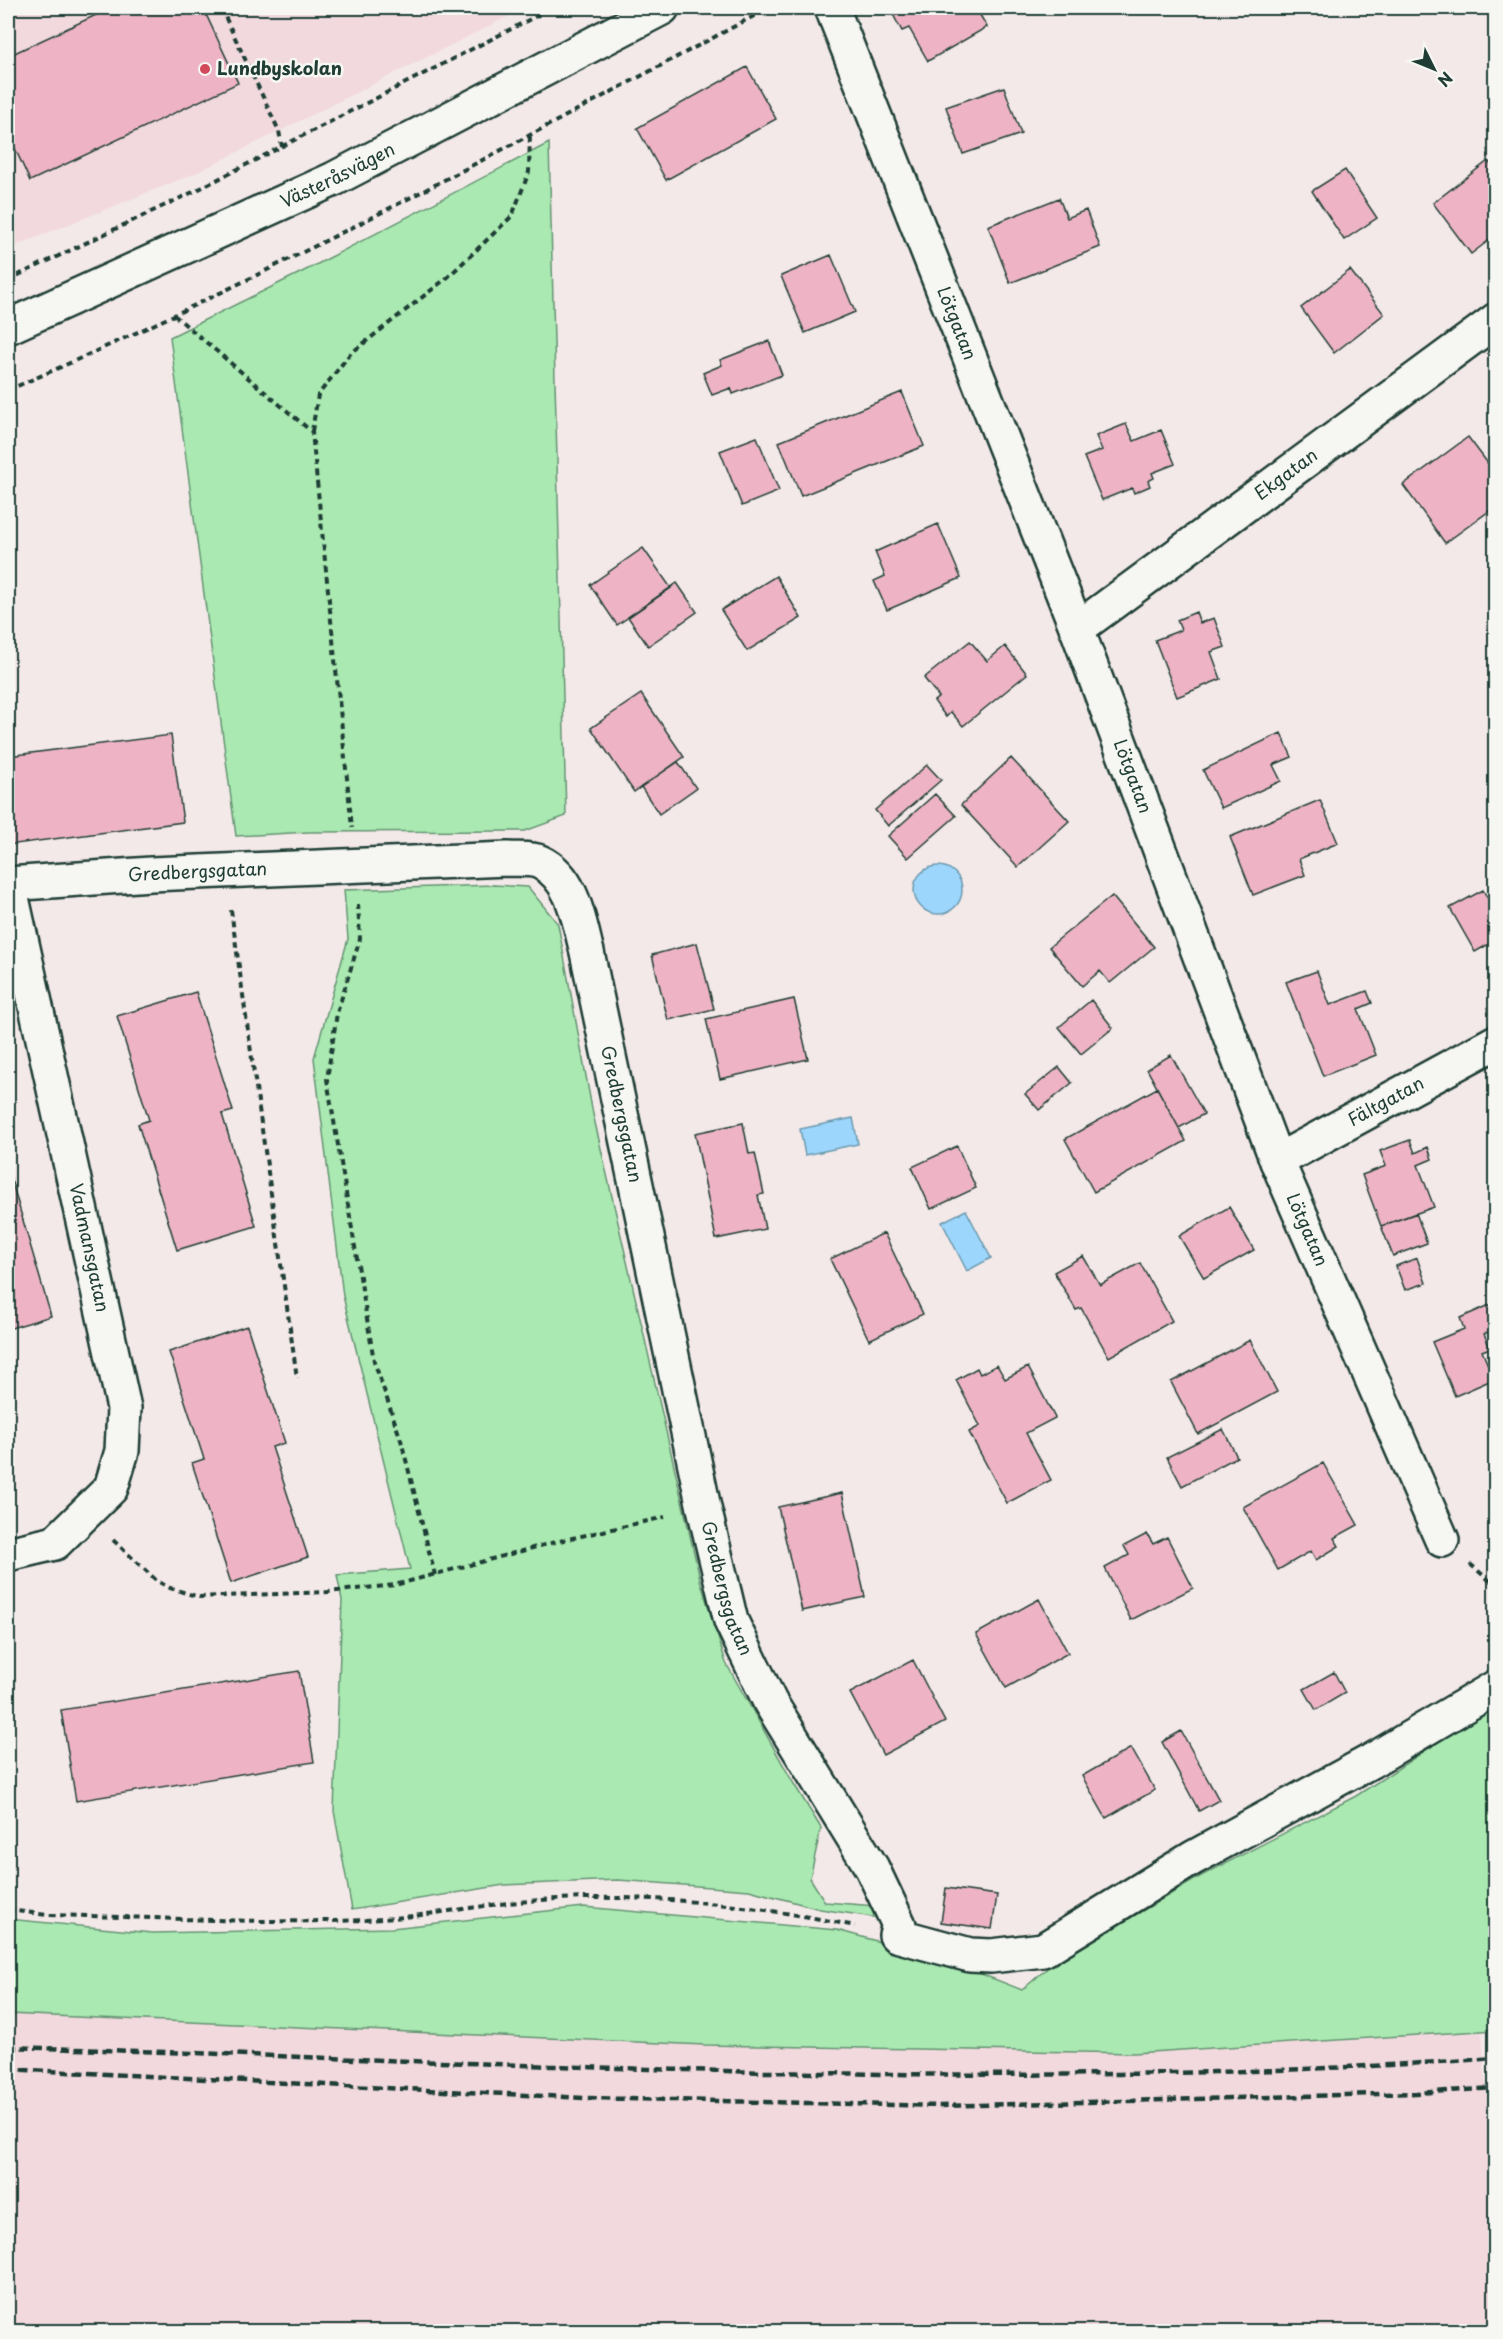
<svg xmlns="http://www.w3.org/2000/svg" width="1503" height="2339" font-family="'Playpen Sans',sans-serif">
  <rect width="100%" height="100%" fill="#f4e9e9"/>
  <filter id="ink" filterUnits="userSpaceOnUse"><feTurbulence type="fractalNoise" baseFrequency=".0167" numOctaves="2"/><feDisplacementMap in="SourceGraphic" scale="12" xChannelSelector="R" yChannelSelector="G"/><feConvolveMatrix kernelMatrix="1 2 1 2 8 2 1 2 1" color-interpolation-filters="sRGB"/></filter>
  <g filter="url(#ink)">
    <path fill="#f2d9de" d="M8,8h517l-329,165 -188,76z
      M8,2014l697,31 429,8 348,-21 13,189v110h-1487z"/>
    <path fill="#aae9b1" stroke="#649372" stroke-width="1.5" d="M549,143l17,673 -41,15 -216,1 -73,4 -66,-499 138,-68z
      M493,885l35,2 30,37 35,190 108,469 25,80 68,121 27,44 -11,50 15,24 51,4 10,13 -66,-10 -71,-19 -131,-10 -114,5 -152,25 -18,-99 8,-211 -5,-25 73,-6 -67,-273 -29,-238 34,-119 -4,-49z
      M1495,1705l1,325 -362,23 -429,-8 -697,-31v-95l144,14 240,-5 192,-21 253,23 111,31 74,29 29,-25 150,-89 155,-80z
      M1495,2123l1,86h-1l-6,-85z"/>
    <path fill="#9dd6fd" stroke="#6b99ad" stroke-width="1.5" d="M914 890a24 24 0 1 1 48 0a24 24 0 1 1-48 0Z
      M853,1118l5,26 -53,11 -5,-26z
      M966,1210l25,48 -24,13 -25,-49z"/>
    <path fill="#eeb4c5" stroke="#1f3d34" stroke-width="1.5" d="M111,8h92l35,75 -208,98 -22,-48v-77z
      M892,8h84l11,19 -59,34 -19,-33 -7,3 -12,-22z
      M747,67l29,52 -110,61 -29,-52z
      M1004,87l17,47 -58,20 -17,-47z
      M1488,161l8,10v64l-25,19 -38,-51z
      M1345,170l32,48 -33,22 -32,-49z
      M1059,198l8,20 19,-8 14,37 -90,36 -22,-57z
      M831,255l24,57 -50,21 -24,-57z
      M1350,270l34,44 -50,39 -33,-45z
      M769,341l13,34 -49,19 -2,-6 -19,7 -9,-22 19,-8 -2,-5z
      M902,392l22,54 -123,50 -22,-54z
      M1126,424l8,17 27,-11 14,34 -23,9 2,5 -6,3 2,5 -16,7 -2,-5 -30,12 -18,-43 18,-7 -6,-14z
      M757,437l22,54 -37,15 -22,-55z
      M1468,437l28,37v32l-51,37 -42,-58z
      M938,524l23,54 -74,32 -13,-29 11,-5 -10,-24z
      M643,548l28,40 -54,37 -27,-40z
      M776,576l25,42 -54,33 -26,-41z
      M677,583l20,29 -49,34 -20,-29z
      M1196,612l4,11 14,-5 11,29 -14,5 10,27 -44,18 -22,-57 26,-10 -4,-10z
      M970,641l17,20 18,-15 22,28 -64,52 -12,-14 -5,5 -12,-16 5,-4 -15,-19z
      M641,694l43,63 -50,35 -43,-64z
      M1281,733l11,24 -19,8 8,16 -60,27 -18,-38z
      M171,735l12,87 -175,23v-89z
      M1011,758l58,63 -51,46 -57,-62z
      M678,762l18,26 -37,26 -18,-27z
      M927,765l14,15 -53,46 -13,-16z
      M935,794l21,22 -48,42 -20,-22z
      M1320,800l18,43 -39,16 6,16 -52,20 -23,-58z
      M1483,890l13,23v27l-21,12 -25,-44z
      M1112,896l42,51 -44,36 -10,-12 -18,15 -33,-39z
      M697,943l17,66 -46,11 -16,-65z
      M1317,971l13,34 37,-14 5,12 -14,6 18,46 -53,21 -37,-94z
      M196,992l37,119 -11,3 34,112 -79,24 -39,-126 11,-4 -32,-104z
      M794,999l14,60 -88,20 -14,-60z
      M1091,1000l22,28 -32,26 -22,-27z
      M1171,1055l33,59 -25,14 -32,-59z
      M1059,1067l13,16 -33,27 -14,-16z
      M1157,1088l29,53 -92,51 -29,-53z
      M743,1123l6,31 6,-1 9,41 -6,1 7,34 -49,10 -21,-106z
      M1410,1140l5,13 13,-6 4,12 -14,6 16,42 -53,19 -19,-51 24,-9 -6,-15z
      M957,1146l19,42 -45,21 -19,-42z
      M8,1169l43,147 -43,13z
      M1229,1207l25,43 -50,28 -25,-42z
      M1416,1213l11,30 -34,13 -12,-30z
      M884,1233l39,81 -54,26 -39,-81z
      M1083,1256l17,29 40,-22 32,58 -63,36 -28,-49 -5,2 -22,-38z
      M1417,1258l9,25 -21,7 -9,-24z
      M1492,1304l4,9v16l-12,5 6,14 -8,3 12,28 -39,17 -23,-54 32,-13 -4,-11z
      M247,1326l38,117 -13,4 36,110 -77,26 -39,-120 12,-4 -35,-107z
      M1250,1340l27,52 -79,42 -27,-52z
      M997,1365l8,14 23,-12 27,51 -29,15 25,47 -44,23 -38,-71 11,-6 -24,-46 21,-12 3,6z
      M1223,1429l14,28 -55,29 -15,-29z
      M1323,1463l35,62 -24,13 5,8 -23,14 -5,-9 -33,19 -35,-63z
      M842,1493l23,104 -63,14 -24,-104z
      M1147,1534l6,10 14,-7 26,51 -62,32 -26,-52 24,-13 -5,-9z
      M1039,1599l29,54 -62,35 -30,-54z
      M913,1660l32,62 -62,33 -33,-62z
      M299,1671l15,91 -238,39 -15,-91z
      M1334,1672l11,21 -29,17 -12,-21z
      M1181,1731l38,69 -20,11 -37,-69z
      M1131,1748l24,42 -49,28 -24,-42z
      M946,1888l51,7 -5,34 -51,-7z"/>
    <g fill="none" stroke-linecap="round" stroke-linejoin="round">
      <defs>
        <g id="minor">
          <path id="s1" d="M832,8l245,621 200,532 165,379"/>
          <path id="s2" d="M8,327l326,-148 328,-171"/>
          <path id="s3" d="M1077,629l419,-309"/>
          <path id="s4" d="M8,884l143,-10 356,-15c10,1 24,-1 33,3 33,15 39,59 47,90l117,556 27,113 39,81 102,166 27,57 -3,10 74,20 21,1 52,-6 150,-92 178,-97 125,-74"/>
          <path id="s5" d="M1277,1161l219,-119"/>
          <path d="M8,1554l47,-11 56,-55 11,-37 2,-43 -115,-524"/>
        </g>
      </defs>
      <use href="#minor" stroke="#1f3d34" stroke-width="38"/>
      <path stroke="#1f3d34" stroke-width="4" stroke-dasharray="6 4.5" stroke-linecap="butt" d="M221,8l58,123 3,16
        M8,280l187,-89 357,-183
        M174,315l138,117 40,396
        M8,390c261,-112 510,-249 761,-382
        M312,431l6,-36 32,-41 98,-77 64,-61 17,-44 1,-38
        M358,904l2,35 -23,74 -10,66 47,282 27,79 34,135
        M231,910l66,468
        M113,1540l44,41 13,7 29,9 129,-5 67,-7 160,-43 110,-25
        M1470,1564l26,22
        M8,1910l40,5c105,2 212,9 317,5 51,-2 102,-13 153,-18 111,-11 228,1 337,24"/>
      <use href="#minor" stroke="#f6f6f2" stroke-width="33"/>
      <path stroke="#1f3d34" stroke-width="4.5" stroke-dasharray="9 4.5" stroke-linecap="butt" d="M8,2047c495,14 992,48 1488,11
        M8,2069l577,29 356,8 475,-13 80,-5"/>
    </g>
  </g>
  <circle fill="#d1495b" stroke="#f6f6f2" stroke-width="2" cx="205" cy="69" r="6"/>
  <g text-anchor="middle" stroke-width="5" stroke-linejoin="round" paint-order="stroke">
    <g font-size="18" font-weight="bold" fill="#1f3d34" stroke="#f6f6f2" text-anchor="start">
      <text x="217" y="75">Lundbyskolan</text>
    </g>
    <g font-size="18" fill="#1f3d34" stroke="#f6f6f2">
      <text dy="6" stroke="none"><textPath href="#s2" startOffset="363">Västeråsvägen</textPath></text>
      <text dy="6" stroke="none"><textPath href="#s1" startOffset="339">Lötgatan</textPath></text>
      <text dy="6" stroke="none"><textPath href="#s3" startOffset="260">Ekgatan</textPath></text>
      <text dy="6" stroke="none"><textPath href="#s1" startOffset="825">Lötgatan</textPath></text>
      <text dy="6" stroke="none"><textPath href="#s4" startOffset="190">Gredbergsgatan</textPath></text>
      <text dy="6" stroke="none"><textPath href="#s5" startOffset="124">Fältgatan</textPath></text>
      <text dy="6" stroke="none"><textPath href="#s4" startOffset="804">Gredbergsgatan</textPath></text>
      <text dy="6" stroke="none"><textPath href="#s1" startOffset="1311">Lötgatan</textPath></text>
      <text transform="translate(89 1248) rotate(78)" y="6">Vadmansgatan</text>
      <text dy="6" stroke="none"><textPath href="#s4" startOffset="1290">Gredbergsgatan</textPath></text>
    </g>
  </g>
  <rect width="1503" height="2339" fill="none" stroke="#f6f6f2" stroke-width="30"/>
  <rect x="15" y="15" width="1473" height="2309" fill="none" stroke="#1f3d34" stroke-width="2" filter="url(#ink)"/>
  <g transform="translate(1434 69) rotate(133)" stroke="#f6f6f2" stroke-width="4.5" paint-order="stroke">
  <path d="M0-4.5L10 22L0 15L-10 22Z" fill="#1f3d34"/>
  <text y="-9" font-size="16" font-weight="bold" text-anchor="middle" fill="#1f3d34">N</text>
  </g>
</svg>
